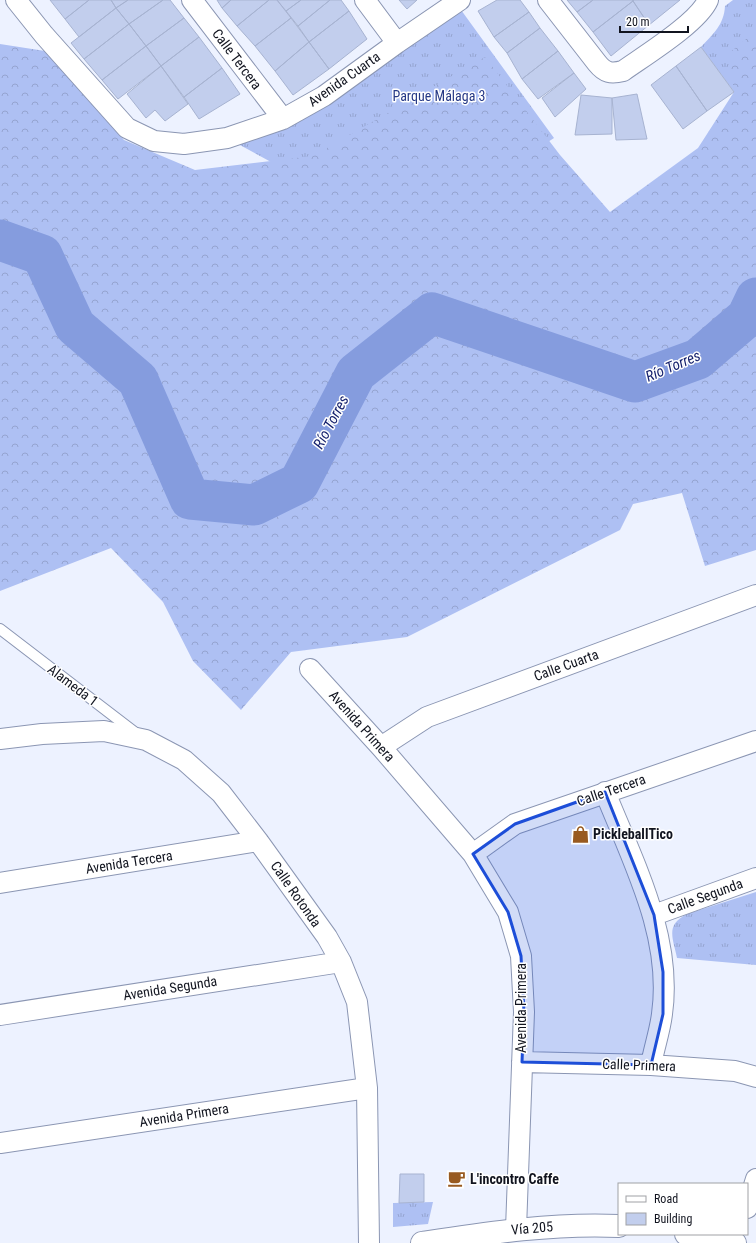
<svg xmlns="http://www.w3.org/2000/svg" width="756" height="1243" font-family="'Roboto Condensed',sans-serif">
  <defs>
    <pattern id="grass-tufts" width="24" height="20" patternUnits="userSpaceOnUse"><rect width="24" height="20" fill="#aec0f3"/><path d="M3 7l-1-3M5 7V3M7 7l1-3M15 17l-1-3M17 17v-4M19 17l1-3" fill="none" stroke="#95a4d0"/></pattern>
    <pattern id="forest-crowns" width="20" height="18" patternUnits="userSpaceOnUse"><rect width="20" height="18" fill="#aec0f3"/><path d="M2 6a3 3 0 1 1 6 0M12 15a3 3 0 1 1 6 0" fill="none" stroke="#95a4d0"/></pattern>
  </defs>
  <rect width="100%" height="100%" fill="#edf2ff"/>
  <path fill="url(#grass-tufts)" d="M733,0h23v76l-22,16 -33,-45c12,-13 23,-22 24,-41z
    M456,3l98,135 -32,21 -205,28 -90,-49 56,-19z
    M756,892v73l-79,-7c-4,-20 -12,-33 10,-44z
    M433,1202l-5,22 -35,3v-24z"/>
  <path fill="url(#forest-crowns)" d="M756,31v519l-51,16 -23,-73 -49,11 -13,26 -213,107 -116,15 -50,58 -48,-49 -30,-59 -52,-54 -111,43v-547l45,7 79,89 71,30 118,-14 172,-99 75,98 50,57 88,-64 36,-56 -5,-39z"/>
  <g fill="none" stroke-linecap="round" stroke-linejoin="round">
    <path stroke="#859cde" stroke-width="41" d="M0,240l42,15 33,71 63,54 52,119 64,6 45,-22 57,-110 76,-60 203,69 63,-23 49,-42 9,-19"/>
  </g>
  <path fill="#c2ceed" stroke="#a7b3d1" d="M50,0h39l-24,19z
    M89,0h22l5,8 -37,29 -14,-18z
    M111,0h17l-12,8z
    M128,0h35l-34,24 -13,-16z
    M163,0h7l14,18 -38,28 -17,-22z
    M217,0h14l-9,8z
    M231,0h38l-32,26 -15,-18z
    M269,0h8l14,18 -36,28 -18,-20z
    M277,0h24l-15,11z
    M301,0h29l-32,26 -12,-15z
    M330,0h11l8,11 -40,31 -11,-16z
    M399,0h18l-10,9z
    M497,0h23l9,12 -35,25 -16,-26z
    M567,0h26l-16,12z
    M593,0h39l1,1 -40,31 -16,-20z
    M634,0h46l-31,25 -16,-24z
    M633,1l16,24 -38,31 -18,-24z
    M116,8l13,16 -45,35 -13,-16z
    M349,11l18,28 -38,30 -20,-27z
    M529,12l11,16 -33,25 -13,-16z
    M184,18l15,19 -38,29 -15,-20z
    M291,18l18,24 -34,29 -20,-25z
    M129,24l17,22 -44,34 -18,-21z
    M540,28l18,23 -36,28 -15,-26z
    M199,37l23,31 -38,29 -23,-31z
    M309,42l20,27 -36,26 -18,-24z
    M146,46l15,20 -43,33 -16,-19z
    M701,47l33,45 -27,19 -31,-45z
    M558,51l16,22 -36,26 -16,-20z
    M161,66l27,38 -23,17 -10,-11 -9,8 -19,-24z
    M676,66l31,45 -24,18 -32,-44z
    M222,68l18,26 -41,25 -15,-22z
    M574,73l12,16 -31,28 -13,-19z
    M637,94l10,45 -31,1 -4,-42z
    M581,95l31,3v36l-37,1z
    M400,1174h24v28l-25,1z"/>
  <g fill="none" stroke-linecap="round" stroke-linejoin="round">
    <defs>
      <path id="service" d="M0,629l137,105"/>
      <path id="minor" d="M16,0l28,35 83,93 27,13 30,3 43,-6 56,-19 41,-23 73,-53 63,-43
        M192,0l91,119
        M365,0l32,43
        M548,0l49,63c8,10 14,11 26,8 21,-15 75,-48 85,-71
        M310,669l71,78 92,107 35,58 13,44 3,56 -8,217
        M0,739l42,-5 62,-3 42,9 38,20 37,33 37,48 69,96 14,25 16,40 10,86 2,155
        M381,747l46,-30 329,-122
        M605,792c28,70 68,145 57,222 -2,17 -8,34 -11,51
        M473,854l42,-30 241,-83
        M0,883l258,-42
        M654,915l102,-37
        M0,1015l341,-53
        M522,1062l129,3 84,6 21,6
        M0,1143l367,-55
        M747,1208l9,-29"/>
      <path id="secondary" d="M686,1234l49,9
        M422,1243c66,-10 130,-20 197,-17"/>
    </defs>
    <use href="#service" stroke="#8b96b3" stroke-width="12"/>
    <use href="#minor" stroke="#8b96b3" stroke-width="22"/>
    <use href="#secondary" stroke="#8b96b3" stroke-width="24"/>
    <use href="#service" stroke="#fff" stroke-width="10"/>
    <use href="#minor" stroke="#fff" stroke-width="20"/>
    <use href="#secondary" stroke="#fff" stroke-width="22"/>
  </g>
  <path fill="#1d4ed8" fill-opacity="0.2" stroke="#1d4ed8" stroke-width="3" stroke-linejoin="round" d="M605,792l49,123 9,57v42l-12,51 -129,-3 2,-50 -3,-56 -13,-44 -35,-58 42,-30z"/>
  <defs>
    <symbol id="shop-bare" viewBox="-9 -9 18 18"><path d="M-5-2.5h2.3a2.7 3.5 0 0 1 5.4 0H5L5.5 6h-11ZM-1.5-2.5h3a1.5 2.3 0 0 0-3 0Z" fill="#985a20" stroke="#fff" stroke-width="2.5" paint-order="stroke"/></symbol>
    <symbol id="cafe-bare" viewBox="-9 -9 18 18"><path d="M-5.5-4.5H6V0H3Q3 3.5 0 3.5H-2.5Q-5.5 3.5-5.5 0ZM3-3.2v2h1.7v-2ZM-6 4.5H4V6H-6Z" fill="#985a20" stroke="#fff" stroke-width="2.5" paint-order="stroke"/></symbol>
  </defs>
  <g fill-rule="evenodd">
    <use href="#shop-bare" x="568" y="822" width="25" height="25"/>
    <use href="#cafe-bare" x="444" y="1166" width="25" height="25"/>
  </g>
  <g text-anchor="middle" stroke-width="3" stroke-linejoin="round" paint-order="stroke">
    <g font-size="14" fill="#11141f" stroke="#fff">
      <text transform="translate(237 59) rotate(53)" y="5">Calle Tercera</text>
      <text transform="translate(344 79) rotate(-35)" y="5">Avenida Cuarta</text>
      <text transform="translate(566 665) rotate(-20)" y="5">Calle Cuarta</text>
      <text transform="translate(73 685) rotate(37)" y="5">Alameda 1</text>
      <text transform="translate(362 726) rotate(48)" y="5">Avenida Primera</text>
      <text transform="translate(611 790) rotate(-19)" y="5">Calle Tercera</text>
      <text transform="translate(129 862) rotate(-9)" y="5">Avenida Tercera</text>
      <text transform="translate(296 894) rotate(55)" y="5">Calle Rotonda</text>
      <text transform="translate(705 896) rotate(-20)" y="5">Calle Segunda</text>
      <text transform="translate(170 988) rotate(-9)" y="5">Avenida Segunda</text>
      <text transform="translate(521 1008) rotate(-90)" y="5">Avenida Primera</text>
      <text transform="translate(639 1065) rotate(2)" y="5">Calle Primera</text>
      <text transform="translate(184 1115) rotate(-9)" y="5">Avenida Primera</text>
      <text transform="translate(532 1228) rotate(-5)" y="5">Vía 205</text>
    </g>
    <g font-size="14" fill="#263986" stroke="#fff">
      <text x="439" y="101">Parque Málaga 3</text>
    </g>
    <g font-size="14" font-weight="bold" fill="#11141f" stroke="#fff" text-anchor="start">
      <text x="593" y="839">PickleballTico</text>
      <text x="470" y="1184">L'incontro Caffe</text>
    </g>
    <g font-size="15" font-style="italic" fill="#16226e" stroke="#fff">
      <text transform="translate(673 366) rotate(-23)" y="5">Río Torres</text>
      <text transform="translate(331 422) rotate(-62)" y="5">Río Torres</text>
    </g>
  </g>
  <rect x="618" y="1183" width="130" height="52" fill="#ffffff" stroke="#a0a1a5"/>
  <rect x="626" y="1196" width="20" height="6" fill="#ffffff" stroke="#a0a1a5"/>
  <text x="654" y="1203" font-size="12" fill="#11141f">Road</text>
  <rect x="626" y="1213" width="20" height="12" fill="#c2ceed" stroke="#a0a1a5"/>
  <text x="654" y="1223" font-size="12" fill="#11141f">Building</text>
  <path d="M620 26v6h68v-6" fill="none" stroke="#11141f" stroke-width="2"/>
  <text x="626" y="26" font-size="12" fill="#11141f" stroke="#ffffff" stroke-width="3" paint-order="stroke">20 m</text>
</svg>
